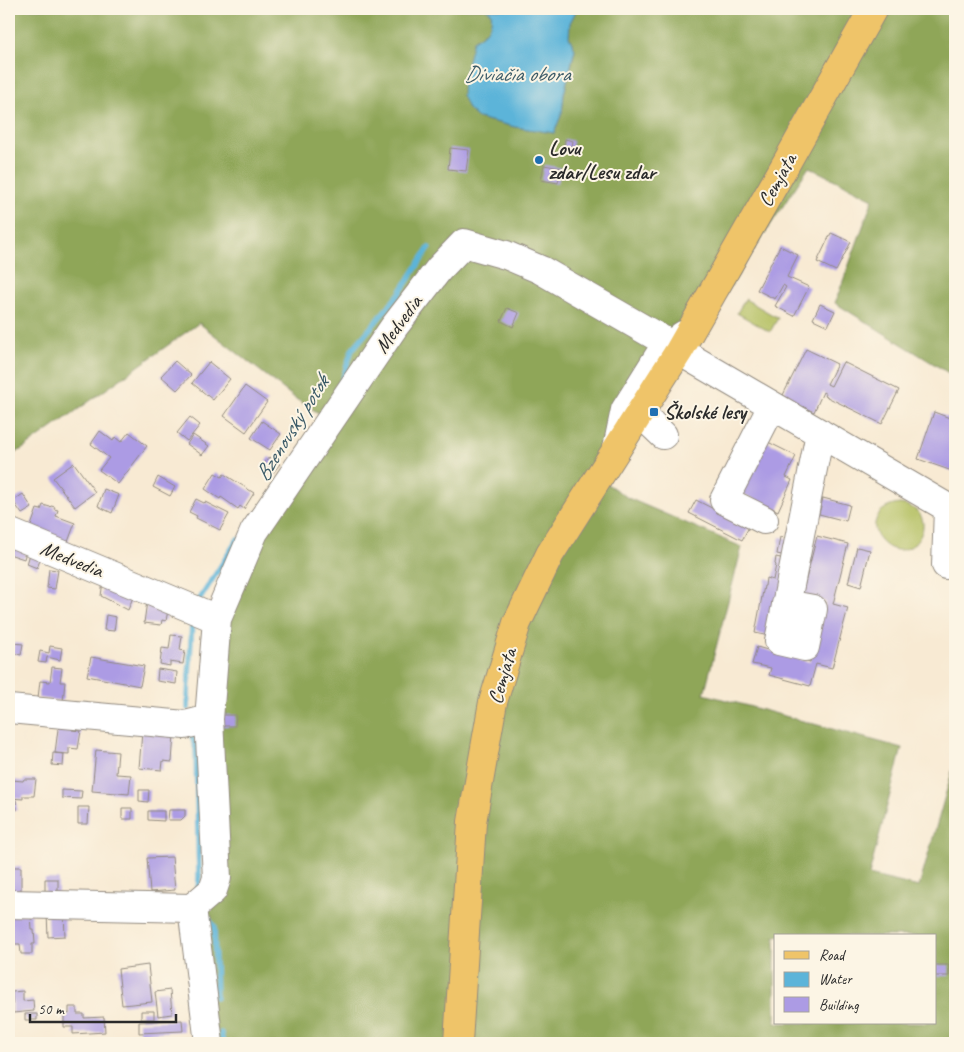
<svg xmlns="http://www.w3.org/2000/svg" width="964" height="1052" font-family="Caveat,sans-serif">
  <rect width="100%" height="100%" fill="#fcf5e5"/>
  <filter id="ink" filterUnits="userSpaceOnUse"><feTurbulence type="fractalNoise" baseFrequency=".02" numOctaves="2"/><feDisplacementMap in="SourceGraphic" scale="10" xChannelSelector="R" yChannelSelector="G"/><feConvolveMatrix kernelMatrix="1 2 1 2 8 2 1 2 1" color-interpolation-filters="sRGB"/></filter>
  <filter id="wash" filterUnits="userSpaceOnUse"><feTurbulence type="fractalNoise" baseFrequency=".0096" numOctaves="4" result="noise"/><feDisplacementMap in="SourceGraphic" scale="20" xChannelSelector="R" yChannelSelector="G"/><feGaussianBlur stdDeviation="1.12" result="paint"/><feColorMatrix in="noise" values="0 0 0 0 0 0 0 0 0 0 0 0 0 0 0 0 0 1.4 0 .05"/><feComposite in="paint" operator="in"/></filter>
  <g filter="url(#wash)">
    <rect width="100%" height="100%" fill="#f8ead3"/>
    <path fill="#b4c062" stroke="#707646" d="M745,299l33,19 -8,14 -33,-19z
      M900,504c48,7 11,69 -19,37 -5,-5 -8,-14 -5,-21 3,-11 14,-15 24,-16z"/>
    <path fill="#8fa658" stroke="#5d6842" fill-rule="evenodd" d="M9,9h477l5,3c3,15 -7,22 -18,29l-5,68 10,9 37,9 39,6 8,-20 2,-19 11,-44 -6,-13 1,-14 7,-14h378v368l-120,-74 38,-104 -64,-32 -52,78 -151,238 22,15 114,49 -38,147 198,54 -33,127 50,12 36,-126v282h-743l-16,-121 16,-32 -2,-248 32,-86 96,-131 -42,-26 -97,-76 -175,125 -15,9zM775,936h160v87h-160z"/>
    <path fill="#5cb4d9" stroke="#447082" d="M486,9h91l-7,14 -1,14 6,12 -11,45 -2,19 -8,20 -39,-6 -37,-9 -10,-9 -6,-14 1,-15 10,-39c11,-7 21,-14 18,-29z"/>
    <g fill="none" stroke-linecap="round" stroke-linejoin="round">
      <path stroke="#5cb4d9" stroke-width="5.5" d="M341,384l11,-34 47,-56 30,-46
        M198,602l40,-63
        M188,708v-12l4,-74
        M190,731l6,18 3,128 -1,14
        M206,916l8,10 2,71
        M221,1033l2,10"/>
    </g>
    <g id="blocks">
      <path fill="#ac9be4" d="M565,139l8,2 -2,11 -8,-1z
        M450,148l19,2 -3,21 -18,-2z
        M544,165l17,3 -3,15 -17,-3z
        M831,233l20,9 -15,29 -19,-9z
        M780,246l18,9 -11,22 22,10 -15,29 -19,-10 11,-19 -3,-2 -8,14 -18,-9z
        M820,304l15,7 -7,15 -15,-7z
        M507,308l12,5 -6,14 -12,-6z
        M806,349l31,15 -10,20 4,2 12,-24 56,28 -17,34 -57,-28 1,-2 -3,-2 -9,20 -32,-15z
        M175,361l16,14 -14,15 -16,-14z
        M209,362l21,17 -17,21 -21,-17z
        M245,386l22,16 -21,30 -22,-16z
        M934,412l21,8v52l-37,-13z
        M190,417l10,8 -13,16 -10,-8z
        M262,421l19,13 -11,16 -19,-12z
        M100,431l13,10 2,-4 6,5 8,-10 18,14 -29,38 -19,-14 10,-12 -18,-14z
        M193,435l16,11 -7,9 -15,-11z
        M760,438l36,18 -10,21 6,3 -14,31 -43,-21z
        M269,457l11,7 -8,10 -10,-7z
        M74,463l21,29 -20,15 -22,-29z
        M215,473l7,4 2,-3 30,19 -10,16 -4,-3 -2,3 -17,-12 -1,2 -15,-10z
        M158,477l17,10 -5,9 -17,-9z
        M104,489l15,6 -7,18 -14,-7z
        M23,494l9,14 -10,6 -9,-13z
        M823,498l27,7 -4,16 -27,-7z
        M196,499l8,4 1,-1 24,12 -9,16 -24,-12 1,-2 -8,-4z
        M696,500l53,27 -7,13 -53,-27z
        M43,505l7,2 1,-1 4,1 -1,2 4,1 -2,6 19,7 -10,27 -38,-13 10,-28 4,1z
        M817,536l31,8 -15,60 15,4 -16,60 -16,-4 -6,22 -41,-11 2,-7 -19,-4 5,-17 53,15 16,-60 -24,-7z
        M780,537l13,2 -3,18 -13,-3z
        M9,542l18,6 -3,11 -15,-5z
        M857,547l13,3 -9,37 -13,-4z
        M30,554l11,4 -4,10 -10,-4z
        M776,557l13,3 -15,77 -19,-4 9,-47h1l1,-8 7,2 3,-15 -1,-1z
        M49,569l9,1 -3,19 -8,-1z
        M103,581l32,11 -7,18 -27,-14z
        M147,601l22,3 -3,17 -4,-1 -1,5 -17,-2z
        M106,615l10,2 -2,14 -10,-1z
        M171,635l11,1 -2,14 5,1 -2,13 -13,-2v4l-10,-2 2,-16 7,1z
        M14,643l9,1 -2,11 -8,-2z
        M50,646l12,2 -2,12 -13,-3 -1,6 -8,-1 2,-11 9,2z
        M91,657l53,9 -4,20 -53,-10z
        M52,667l10,1 -2,14h5l-2,19 -25,-3 2,-17 10,1z
        M158,669l19,3 -1,12 -19,-3z
        M218,715h18l-1,11h-17z
        M62,722l11,1 -1,7 9,1 -3,18 -9,-1v6l-14,-1 3,-24 3,-1z
        M142,732l32,2 -2,28 -9,-1 -1,9 -23,-2z
        M96,750l22,2 -2,22 15,1 -2,19 -37,-3z
        M53,753l11,1 -1,12 -11,-1z
        M24,779h12l-2,17h-11v3l-13,-1 2,-18 11,1z
        M62,790l20,1 -1,8 -19,-1z
        M139,790h10l-1,12 -9,-1z
        M9,800h7l1,10 -6,1v9h-2z
        M78,807h11l-1,17h-10z
        M122,808h10v11h-10z
        M169,810h16v6l-4,4h-13z
        M148,811h16v10l-16,-1z
        M172,857l3,33 -25,2 -3,-34z
        M9,867h12v29h-12z
        M45,879h13v18h-13z
        M47,913h17l1,23 -17,1z
        M31,914l1,16h2l1,14h-3v10h-11l-1,-10h-11v-29z
        M148,965l4,37 -30,3 -4,-36z
        M935,965h14v11h-14z
        M170,990l2,24 -14,2 -3,-24z
        M23,991v10l10,-1 1,11 -21,2 -1,-21z
        M69,1007h8v7h7v4l20,-1 1,15 -32,2v-7h-9v-13h5z
        M141,1011h13v8h-13z
        M25,1014h12v6h-12z
        M182,1020l1,11 -44,2v-11z"/>
    </g>
  </g>
  <g filter="url(#ink)">
    <use href="#blocks" fill-opacity="0" stroke="#928a7f" stroke-width="1"/>
    <g fill="none" stroke-linecap="round" stroke-linejoin="round">
      <defs>
        <path id="minor" d="M640,413l23,22
          M617,448l8,-38 35,-56 23,-19
          M764,520l-40,-20 48,-94
          M11,533l206,86
          M946,565l2,-57
          M786,604l27,5 -8,38 -26,-6 41,-208
          M9,709l176,16 24,-6
          M9,904l183,4 21,-18 4,-12 -8,-159 8,-100 37,-87 140,-205 45,-58 25,-26 42,12 35,15 120,69 18,12 276,161
          M192,908l17,135"/>
        <path id="major" d="M458,1043l14,-221 21,-120 24,-79 33,-69 129,-203 96,-168 98,-174"/>
      </defs>
      <use href="#minor" stroke="#928a7f" stroke-width="30"/>
      <use href="#major" stroke="#928a7f" stroke-width="30"/>
      <use href="#minor" stroke="#fff" stroke-width="28"/>
      <use href="#major" stroke="#efc469" stroke-width="28"/>
    </g>
  </g>
  <g fill="#1f6fb2" stroke="#fcf5e5" stroke-width="2">
    <circle cx="539" cy="160" r="5"/>
    <rect x="649" y="407" width="10" height="10" rx="2.5"/>
  </g>
  <g text-anchor="middle" stroke-width="4" stroke-linejoin="round" paint-order="stroke">
    <g font-size="21" font-weight="bold" fill="#2b2b2b" stroke="#fcf5e5" text-anchor="start">
      <text x="549" y="155">Lovu<tspan x="549" dy="24">zdar/Lesu zdar</tspan></text>
      <text x="664" y="419">Školské lesy</text>
    </g>
    <g font-size="21" fill="#2b2b2b" stroke="#fcf5e5">
      <text transform="translate(777 180) rotate(-61)" y="7">Cemjata</text>
      <text transform="translate(398 324) rotate(-54)" y="7">Medvedia</text>
      <text transform="translate(72 559) rotate(22)" y="7">Medvedia</text>
      <text transform="translate(502 676) rotate(-74)" y="7">Cemjata</text>
    </g>
    <g font-size="22" font-style="italic" fill="#3c5b68" stroke="#fcf5e5">
      <text x="517" y="81">Diviačia obora</text>
      <text transform="translate(291 428) rotate(-58)" y="8">Bzenovský potok</text>
    </g>
  </g>
  <rect width="964" height="1052" fill="none" stroke="#fcf5e5" stroke-width="30"/>
  <rect x="774" y="934" width="162" height="90" fill="#fcf5e5" stroke="#a8a49b"/>
  <rect x="784" y="951" width="25" height="8" fill="#efc469" stroke="#a8a49b"/>
  <text x="819" y="960" font-size="15" fill="#2b2b2b">Road</text>
  <rect x="784" y="972" width="25" height="15" fill="#5cb4d9" stroke="#a8a49b"/>
  <text x="819" y="984" font-size="15" fill="#2b2b2b">Water</text>
  <rect x="784" y="997" width="25" height="15" fill="#ac9be4" stroke="#a8a49b"/>
  <text x="819" y="1010" font-size="15" fill="#2b2b2b">Building</text>
  <path d="M30 1014v8h146v-8" fill="none" stroke="#2b2b2b" stroke-width="2.5"/>
  <text x="38" y="1014" font-size="15" fill="#2b2b2b" stroke="#fcf5e5" stroke-width="4" paint-order="stroke">50 m</text>
</svg>
